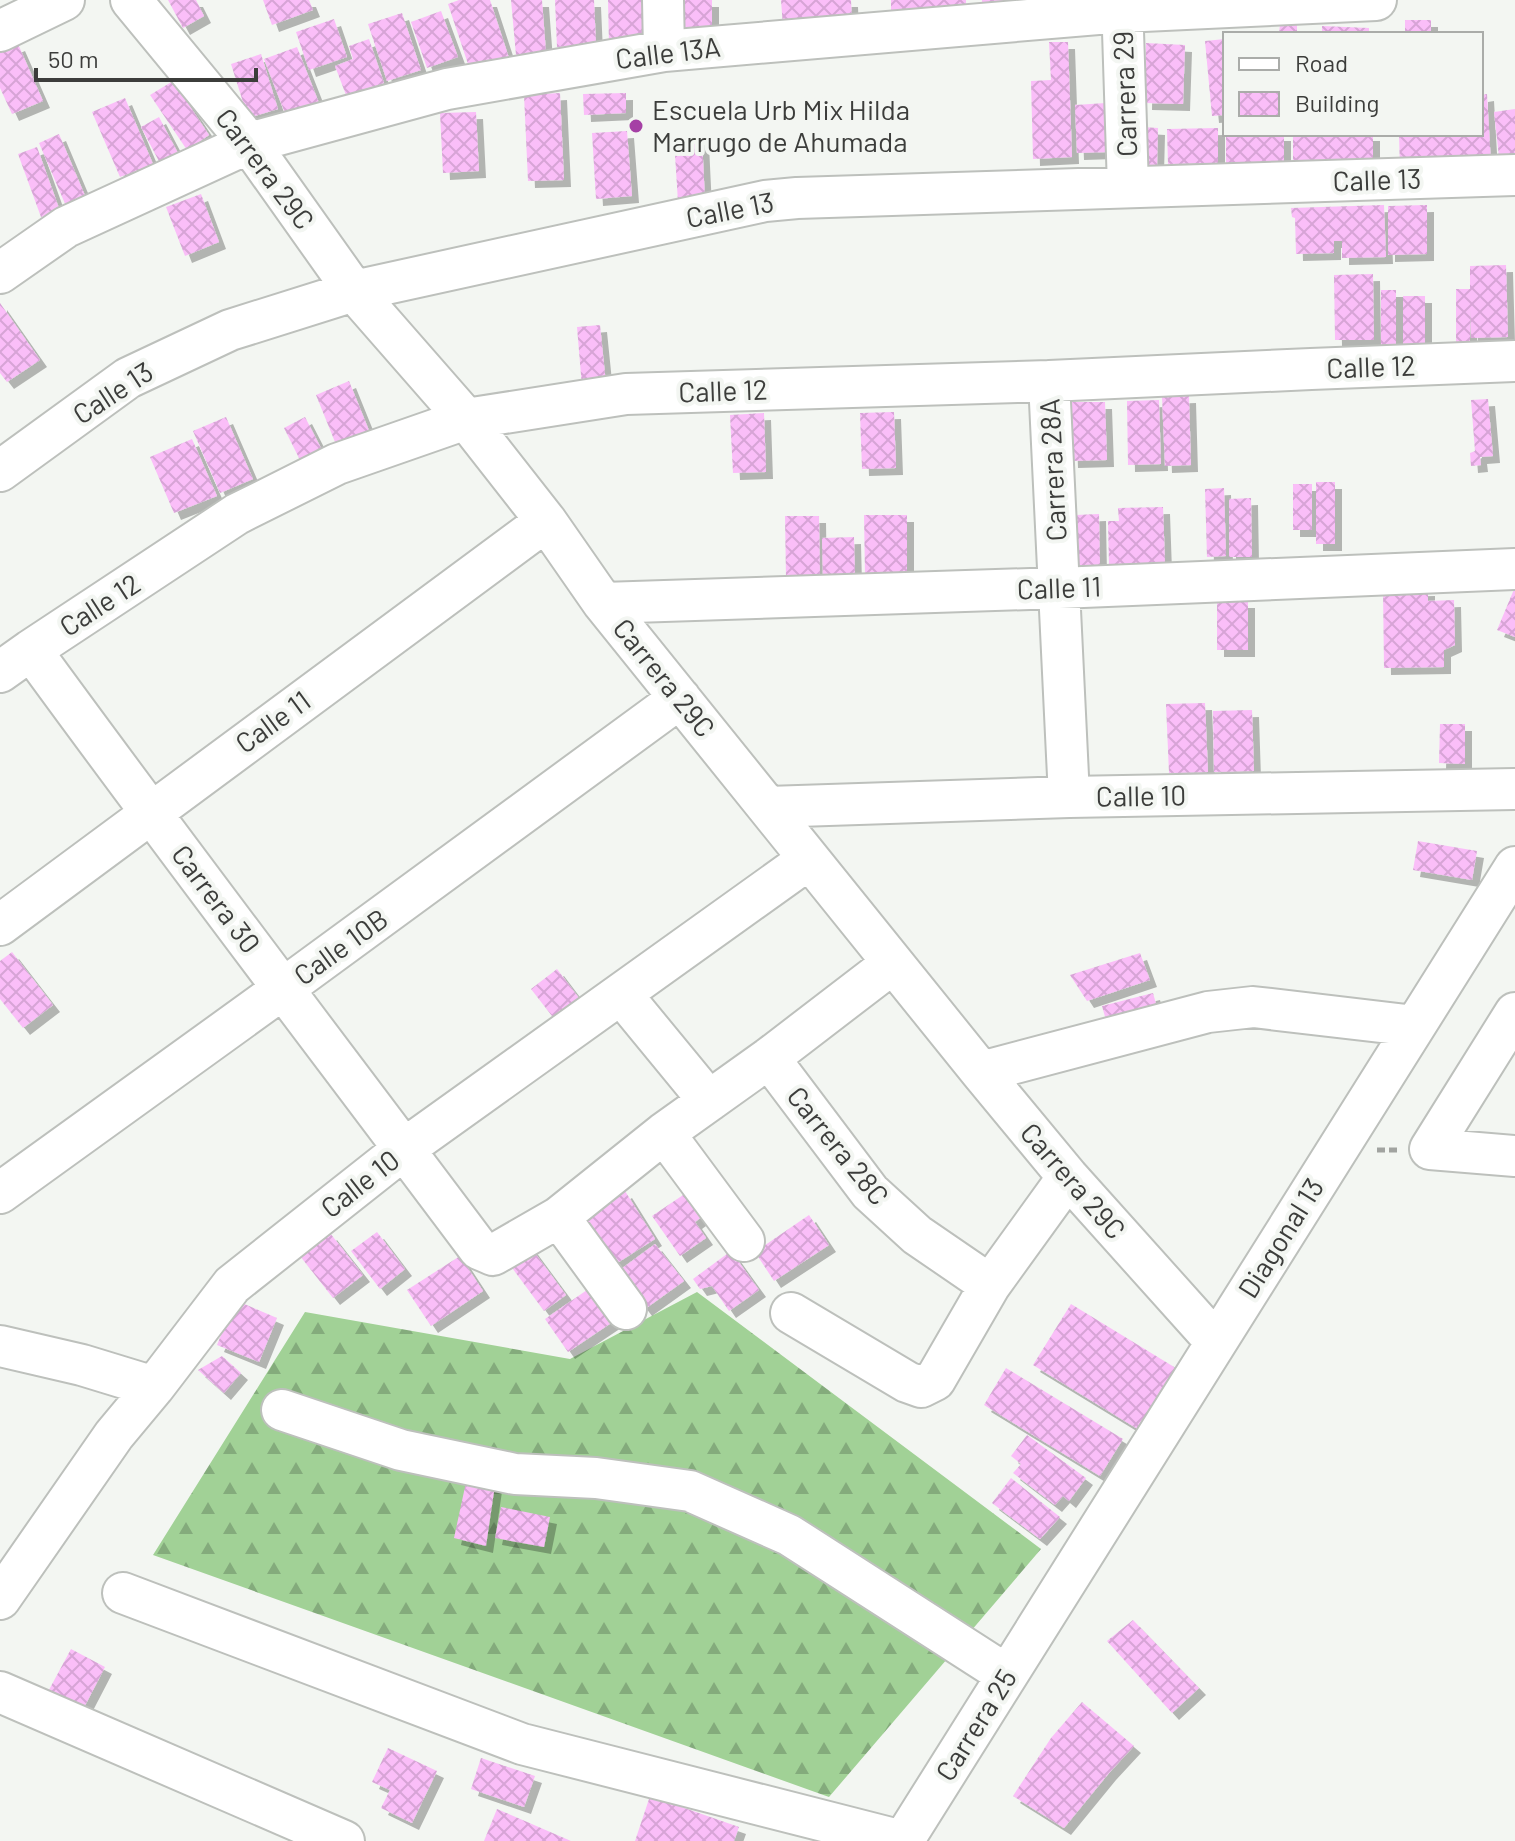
<svg xmlns="http://www.w3.org/2000/svg" width="1515" height="1841" font-family="Barlow,sans-serif">
  <defs>
    <pattern id="forest-firs" width="22" height="20" patternUnits="userSpaceOnUse" patternTransform="scale(2)"><rect width="22" height="20" fill="#a1d196"/><path d="M5 1l3.5 6h-7zM16 11l3.5 6h-7z" fill="#84ab7c"/></pattern>
    <pattern id="building-cross-hatch" width="8" height="8" patternUnits="userSpaceOnUse" patternTransform="scale(2)"><rect width="8" height="8" fill="#fabef8"/><path d="M0 0l8 8M0 8l8-8" fill="none" stroke="#d7a4d6"/></pattern>
    <filter id="shadow"><feDropShadow dx="7" dy="7" stdDeviation="0" flood-color="#0004"/></filter>
  </defs>
  <rect width="100%" height="100%" fill="#f3f6f2"/>
  <path fill="url(#forest-firs)" d="M697,1292l344,257 -212,248 -676,-242 152,-243 265,47z"/>
  <path fill="url(#building-cross-hatch)" filter="url(#shadow)" d="M168,0h28l8,16 -21,12z
    M263,0h46l4,10 -41,15z
    M459,0h31l20,61 -39,12 -23,-69z
    M511,0h31l4,53 -30,2z
    M555,0h39l2,45 -39,2z
    M608,0h38v46h-37z
    M674,0h38v40l-38,-1z
    M781,0h70l1,24 -69,3z
    M891,0h75v12l-75,5z
    M982,0h39v12h-39z
    M441,11l17,46 -31,11 -16,-46z
    M402,13l19,57 -34,11 -19,-57z
    M334,19l13,38 -38,13 -13,-38z
    M1405,20h26v14h-26z
    M1280,24l17,1v9h-18z
    M1322,26l47,2v6h-47z
    M369,39l15,44 -38,12 -11,-29 18,-7 -4,-13z
    M1225,39v76l-13,1 -7,-75z
    M1049,42h19l4,115 -39,2 -2,-78 20,-1z
    M1146,43l39,2 -2,59 -38,-1z
    M18,44l25,57 -31,13 -12,-26v-36z
    M297,47l22,56 -33,13 -22,-57z
    M261,54l17,55 -30,9 -17,-54z
    M173,81l36,54 -22,15 -37,-55z
    M560,93l4,87 -36,1 -4,-86z
    M626,93v20l-42,2 -1,-21z
    M1487,94l4,70 -91,5 -1,-35h82v-39z
    M125,98l28,66 -33,13 -28,-65z
    M1106,103l2,49 -31,1 -2,-48z
    M1515,109v56l-15,1 -6,-54z
    M476,112l3,59 -36,2 -3,-60z
    M159,117l21,40 -18,10 -21,-40z
    M1142,127l16,1 -1,38h-16z
    M1218,128v35l-50,1 -1,-35z
    M627,131l5,65 -36,3 -4,-66z
    M59,134l27,64 -20,8 -27,-63z
    M1226,134h58v32h-58z
    M1293,134h80v36l-80,-1z
    M702,138l3,63 -27,1 -4,-63z
    M37,147l23,64 -19,6 -23,-63z
    M201,194l18,48 -34,14 -19,-49z
    M1384,205l2,52 -44,1v-17h-8v12l-38,1 -1,-36 -3,-1 -1,-9z
    M1427,205v49l-39,1v-49z
    M1506,265l2,72 -37,1 -1,-28v33h-14v-54h14v-23z
    M1373,274l1,66h-39l-1,-65z
    M1381,290h15v56h-15z
    M1403,296h22v49h-22z
    M0,303l40,57 -33,22 -7,-9z
    M600,325l6,59 -24,3 -5,-60z
    M349,381l21,52 -33,14 -21,-52z
    M1189,396l2,69 -26,1 -3,-69z
    M1488,399l5,57 -13,1 1,8 -10,1 -1,-13 5,-2 -4,-51z
    M1159,400l2,64 -33,1 -1,-64z
    M1069,402h36l2,58 -36,1z
    M894,412l2,56 -34,1 -2,-56z
    M764,413l2,59 -33,1 -3,-58z
    M226,417l27,62 -33,14 -27,-62z
    M305,417l18,35 -21,12 -18,-36z
    M192,439l25,57 -43,17 -24,-56z
    M1316,482h19v62h-19z
    M1293,484h19v46h-19z
    M1224,488l2,68 -19,1 -2,-68z
    M1251,498l1,59h-23v-58z
    M1163,507l2,57 -56,2 -1,-45h11l-1,-13z
    M1099,514l1,54 -23,1 -2,-54z
    M864,515h43v60l-42,1z
    M785,516h34l1,62 -34,1z
    M854,537l1,40 -32,1 -1,-40z
    M1515,587v50l-18,-7z
    M1428,589v12l26,-1 1,45 -11,5v17l-60,1 -1,-78z
    M1217,601h31v49h-31z
    M1205,703l3,69 -39,1 -3,-69z
    M1252,710l2,61 -40,1 -1,-61z
    M1440,724h25v40l-26,-1z
    M1418,841l59,10 -5,29 -59,-10z
    M12,952l41,53 -30,23 -23,-29v-38z
    M1140,953l10,27 -63,21 -17,-26z
    M557,969l28,37 -26,19 -28,-36z
    M1153,993l7,25 -51,13 -7,-25z
    M695,1187l16,23 -16,12 11,16 -26,18 -28,-40z
    M625,1191l30,48 -44,28 -30,-48z
    M809,1215l20,30 -55,36 -19,-29z
    M377,1232l28,37 -25,20 -29,-38z
    M330,1233l33,42 -30,23 -33,-42z
    M526,1241l40,54 -22,16 -40,-54z
    M655,1244l29,37 -39,28 -28,-37z
    M731,1251l28,39 -30,21 -17,-25 -12,3 -7,-10z
    M460,1256l23,35 -52,35 -24,-36z
    M600,1281l23,34 -55,37 -23,-33z
    M235,1300l42,18 -18,44 -42,-17z
    M1071,1304l108,66 -38,61 -108,-66z
    M222,1356l19,17 -17,20 -26,-23z
    M1006,1368l117,71 -23,37 -116,-71z
    M1027,1435l59,43 -17,23 -6,-5 -8,9 -42,-32 8,-9 -10,-8z
    M468,1473l28,5 -10,68 -32,-8z
    M1011,1478l49,39 -20,22 -48,-36z
    M501,1507l49,10 -6,30 -49,-9z
    M1133,1620l66,68 -27,25 -65,-72z
    M71,1649l34,18 -27,52 -35,-18z
    M1082,1702l52,44 -25,27 -45,55 -51,-32 38,-58z
    M388,1748l49,23 -25,52 -31,-15 9,-18 -18,-8z
    M481,1758l54,18 -11,31 -53,-18z
    M650,1796l89,31 -5,14h-99z
    M497,1809l74,32h-87z"/>
  <g fill="none" stroke-linecap="round" stroke-linejoin="round">
    <defs>
      <path id="minor" d="M131,0l118,143 105,148 112,128 80,102 57,82 378,469 87,105 148,165
        M663,0l1,51
        M1122,0l6,187
        M0,31l64,-31
        M0,273l66,-46 183,-84 198,-54 217,-38 458,-39 254,-12
        M1049,381l20,416
        M0,471l128,-93 102,-48 124,-39 411,-90 32,-3 718,-23
        M603,603l456,-15 456,-19
        M31,650c147,202 299,400 448,599l14,6 66,-38 105,-84 105,-75 124,-95
        M0,672l31,-22 206,-136 100,-50 129,-45 160,-25 423,-13 262,-12 204,-8
        M768,807l301,-10 446,-8
        M0,925l546,-404
        M621,994l88,107
        M1515,1013l-85,136 85,7
        M769,1058l101,134 47,43 73,50
        M981,1072l227,-60 45,-5 162,19
        M664,1133l80,108
        M0,1193l284,-205 396,-290
        M559,1217l67,92
        M791,1313l116,69 14,5 14,-7 55,-95 78,-108
        M0,1346l82,19 72,22
        M282,1410l119,40 114,24 81,4 94,13 99,44 218,140
        M123,1593l399,151 380,97
        M0,1599l114,-164 40,-48 78,-102 172,-136 405,-290
        M0,1692l344,149
        M903,1841l612,-974"/>
    </defs>
    <use href="#minor" stroke="#bdc0bc" stroke-width="44"/>
    <path stroke="#a1a3a0" stroke-width="5" stroke-dasharray="8 4" stroke-linecap="butt" d="M1377,1150h22"/>
    <use href="#minor" stroke="#fff" stroke-width="40"/>
  </g>
  <circle fill="#a540a5" stroke="#f3f6f2" stroke-width="3" cx="636" cy="126" r="8"/>
  <g text-anchor="middle" stroke-width="8" stroke-linejoin="round" paint-order="stroke">
    <g font-size="28" fill="#3c3d3b" stroke="#f3f6f2">
      <text transform="translate(668 53) rotate(-7)" y="10">Calle 13A</text>
      <text transform="translate(1125 94) rotate(-92)" y="10">Carrera 29</text>
      <text transform="translate(265 169) rotate(53)" y="10">Carrera 29C</text>
      <text transform="translate(1377 180) rotate(-2)" y="10">Calle 13</text>
      <text transform="translate(730 210) rotate(-11)" y="10">Calle 13</text>
      <text transform="translate(1371 367) rotate(-2)" y="10">Calle 12</text>
      <text transform="translate(723 391) rotate(-2)" y="10">Calle 12</text>
      <text transform="translate(113 393) rotate(-33)" y="10">Calle 13</text>
      <text transform="translate(1053 470) rotate(-93)" y="10">Carrera 28A</text>
      <text transform="translate(1059 588) rotate(-2)" y="10">Calle 11</text>
      <text transform="translate(100 605) rotate(-33)" y="10">Calle 12</text>
      <text transform="translate(664 678) rotate(51)" y="10">Carrera 29C</text>
      <text transform="translate(273 722) rotate(-36)" y="10">Calle 11</text>
      <text transform="translate(1141 796) rotate(-1)" y="10">Calle 10</text>
      <text transform="translate(216 899) rotate(53)" y="10">Carrera 30</text>
      <text transform="translate(341 947) rotate(-36)" y="10">Calle 10B</text>
      <text transform="translate(838 1146) rotate(51)" y="10">Carrera 28C</text>
      <text transform="translate(1073 1181) rotate(49)" y="10">Carrera 29C</text>
      <text transform="translate(360 1184) rotate(-38)" y="10">Calle 10</text>
      <text transform="translate(1281 1238) rotate(-58)" y="10">Diagonal 13</text>
      <text transform="translate(976 1725) rotate(-58)" y="10">Carrera 25</text>
    </g>
    <g font-size="28" fill="#3c3d3b" stroke="#f3f6f2" text-anchor="start">
      <text x="652" y="120">Escuela Urb Mix Hilda<tspan x="652" dy="32">Marrugo de Ahumada</tspan></text>
    </g>
  </g>
  <rect x="1223" y="32" width="260" height="104" fill="#f3f6f2" stroke="#aaaca9" stroke-width="2"/>
  <rect x="1239" y="58" width="40" height="12" fill="#ffffff" stroke="#aaaca9" stroke-width="2"/>
  <text x="1295" y="72" font-size="24" fill="#3c3d3b">Road</text>
  <rect x="1239" y="92" width="40" height="24" fill="url(#building-cross-hatch)" stroke="#aaaca9" stroke-width="2"/>
  <text x="1295" y="112" font-size="24" fill="#3c3d3b">Building</text>
  <path d="M36 68v12h220v-12" fill="none" stroke="#3c3d3b" stroke-width="4"/>
  <text x="48" y="68" font-size="24" fill="#3c3d3b" stroke="#f3f6f2" stroke-width="6" paint-order="stroke">50 m</text>
</svg>
